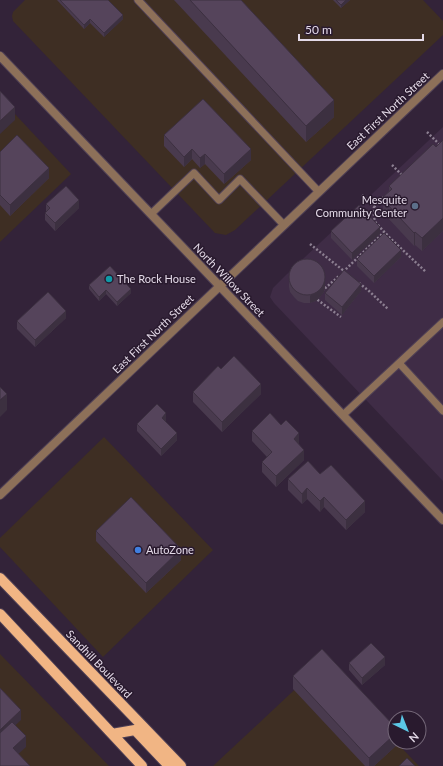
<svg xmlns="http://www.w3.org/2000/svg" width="443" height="766" font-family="Lato,sans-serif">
  <rect width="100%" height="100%" fill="#332339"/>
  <path fill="#3e2e23" d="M25,0h398l20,21v14l-208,195 -9,5 -11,-2 -202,-212 -1,-5 1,-4z
    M0,98l71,76 -71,68z
    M104,437l109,113 -110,107 -103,-110v-9z
    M0,654l109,112h-109z
    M322,664l73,78h1l23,24h-206z"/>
  <path fill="#3f2c46" d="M443,127v354l-169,-178 -4,-6 3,-9 13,-13z"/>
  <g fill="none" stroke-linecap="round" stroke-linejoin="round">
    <defs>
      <path id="lane" d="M138,0l181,192
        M151,214l43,-41 25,27 21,-21 44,46
        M399,363l44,48
        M343,415l100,-93"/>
      <path id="street" d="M0,56l443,464
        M0,495l443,-421"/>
      <path id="primary" d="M0,578l181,188
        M0,614l142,152
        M112,734l23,-4 34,36"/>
    </defs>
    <use href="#lane" stroke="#4f4055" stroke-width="9"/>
    <use href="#street" stroke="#4f4055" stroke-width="10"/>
    <use href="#primary" stroke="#4f4055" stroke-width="12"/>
    <path stroke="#8c7f91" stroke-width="2.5" stroke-dasharray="2 2" stroke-linecap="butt" d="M427,132l13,13 3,1
      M392,165l11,11
      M362,195l12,12v11l2,5 14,15 36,34
      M374,207l10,-10
      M310,244l34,27
      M343,272l41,-40
      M359,283l10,8 19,18
      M322,291l17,-15
      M316,298h-1l26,19"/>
    <use href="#lane" stroke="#8d7059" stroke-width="7"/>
    <use href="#street" stroke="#8d7059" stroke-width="8"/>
    <use href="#primary" stroke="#f1b584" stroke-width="10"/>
  </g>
  <path fill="#493a4e" d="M57,0h51l15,19 -19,18 -14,-14 -6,6z
    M174,0h67l93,117 -28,25z
    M333,0h17l-9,8z
    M164,135l87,25 -27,24 -19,-20 -5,4 -8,-9 -8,8 -20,-21z
    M443,140v91l-21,20 -7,-6 -1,1 -27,-29v-2l-4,-5v-13l6,-6v-5l47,-39z
    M0,152l49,26 -39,38 -10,-11z
    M46,204l33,4 -24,23 -10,-11v-7l1,-1z
    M331,231l49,3 -28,26 -21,-22z
    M401,257l-27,26 -17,-17v-7z
    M289,274l36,12 -1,6 -4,5 -4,4 -6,2h-6l-6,-2 -4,-4 -4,-5 -1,-5z
    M89,285l42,8 -14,13 -11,-12 -7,7 -10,-12z
    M361,291l-19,24 -17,-15v-7z
    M66,318l-31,29 -18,-18v-8z
    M221,369l40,25 -39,38 -29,-30v-10z
    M165,421l12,19 -16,16 -24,-25v-7l29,-3z
    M252,431l47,13 5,16 -28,27 -14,-15v-10l5,-5 -15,-16z
    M320,474l45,38 -19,18 -22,-23 -4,5 -13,-13 -5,5 -14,-14v-11z
    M96,531l85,29 -35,33 -50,-52z
    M349,663l36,2 -23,20 -13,-15z
    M293,676l105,66v2l-24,22h-9l-72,-77z"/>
  <path fill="#3c3040" d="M346,0h4l-9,8v-3z
    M123,15v4l-19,18v-4z
    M90,19v4l-6,6v-4z
    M334,100v17l-28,25v-16z
    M15,107v13l-15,14v-13z
    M192,149v10l-8,8v-10z
    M251,149v11l-27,24v-10z
    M205,154v10l-5,4v-10z
    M49,168v10l-39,38v-11z
    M79,200v8l-24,23v-8z
    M443,218v13l-21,20v-13z
    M380,227v7l-28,26v-7z
    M415,232v13l-1,1v-13z
    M401,250v7l-27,26v-7z
    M325,279v7l-1,6 -4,5 -4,4 -6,2v-7z
    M361,284v7l-19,24v-8z
    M131,289v4l-14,13v-4z
    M106,290v4l-7,7v-4z
    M66,311v7l-31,29v-7z
    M261,384v10l-39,38v-10z
    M7,394v16l-7,7v-17z
    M166,413v8l-4,4v-7z
    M177,433v7l-16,16v-7z
    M299,433v11l-5,5v-10z
    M304,450v10l-28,27v-11z
    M307,488v11l-5,5v-10z
    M324,497v10l-4,5v-11z
    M365,501v11l-19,18v-10z
    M181,549v11l-35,33v-10z
    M385,657v8l-23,20v-7z
    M21,710v10l-21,20v-10z
    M395,734v8h3v2l-24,22h-5v-8z
    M26,736v11l-13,12v-11z"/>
  <path fill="#55445b" stroke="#3c3040" d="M60,0h48l15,15 -19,18 -14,-14 -6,6z
    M190,0h51l93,100 -28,26z
    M336,0h10l-5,5z
    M0,91l15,16 -15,14z
    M203,99l48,50 -27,25 -19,-20 -5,4 -8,-9 -8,8 -20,-22z
    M17,135l32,33 -39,37 -10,-10v-43z
    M443,140v78l-21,20 -7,-6 -1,1 -27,-29 1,-1 -5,-6 9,-8 -3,-3 44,-42 3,3z
    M66,186l13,14 -24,23 -10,-10 5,-5 -4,-4z
    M359,205l21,22 -28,26 -21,-22z
    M384,233l17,17 -27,26 -17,-17z
    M289 277a18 18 0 1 1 36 0a18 18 0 1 1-36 0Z
    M110,266l21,23 -14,13 -11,-12 -7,7 -10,-12z
    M344,270l17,14 -19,23 -17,-14z
    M48,292l18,19 -31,29 -18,-19z
    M234,356l27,28 -39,38 -29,-30 25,-26 3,3z
    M0,387l7,7 -7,6z
    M157,404l9,9 -4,5 15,15 -16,16 -24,-25z
    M270,413l11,12 5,-5 13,13 -5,6 10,11 -28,26 -14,-14 10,-10 -20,-21z
    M308,461l12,13 11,-9 34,36 -19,19 -22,-23 -4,4 -13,-13 -5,6 -14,-15z
    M131,497l50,52 -35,34 -50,-52z
    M371,643l14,14 -23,21 -13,-15z
    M322,649l73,78v7l-26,24 -76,-82z
    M0,688l21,22 -21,20z
    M12,722l14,14 -13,12 17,18h-30v-33z
    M407,758l8,8h-16z"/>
  <circle fill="#5c6f8a" stroke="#291a2e" stroke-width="1.5" cx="415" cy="206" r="4"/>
  <circle fill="#0f9aa8" stroke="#291a2e" stroke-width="1.5" cx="109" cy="279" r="4"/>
  <circle fill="#3f7fe0" stroke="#291a2e" stroke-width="1.5" cx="138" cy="550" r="4"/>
  <g text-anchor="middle" stroke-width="3" stroke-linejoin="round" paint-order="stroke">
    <g font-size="11" fill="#e4dae8" stroke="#291a2e">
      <text transform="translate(388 111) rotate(-43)" y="4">East First North Street</text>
      <text transform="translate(229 280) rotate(46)" y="4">North Willow Street</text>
      <text transform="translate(153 334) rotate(-44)" y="4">East First North Street</text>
      <text transform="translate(99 664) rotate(46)" y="4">Sandhill Boulevard</text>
    </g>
    <g font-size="11" fill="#e4dae8" stroke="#291a2e" text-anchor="start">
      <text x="407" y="204" text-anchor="end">Mesquite<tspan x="407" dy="13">Community Center</tspan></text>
      <text x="117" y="283">The Rock House</text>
      <text x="146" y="554">AutoZone</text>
    </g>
  </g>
  <g transform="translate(407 730) rotate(137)"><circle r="19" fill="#291a2e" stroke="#746778"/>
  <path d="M0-3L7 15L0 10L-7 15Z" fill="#5bc8e7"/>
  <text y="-6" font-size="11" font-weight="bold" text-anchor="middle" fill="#e4dae8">N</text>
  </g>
  <path d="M299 34v6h124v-6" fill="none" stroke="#e4dae8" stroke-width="2"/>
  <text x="305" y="34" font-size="12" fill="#e4dae8" stroke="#291a2e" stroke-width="3" paint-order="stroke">50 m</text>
</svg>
